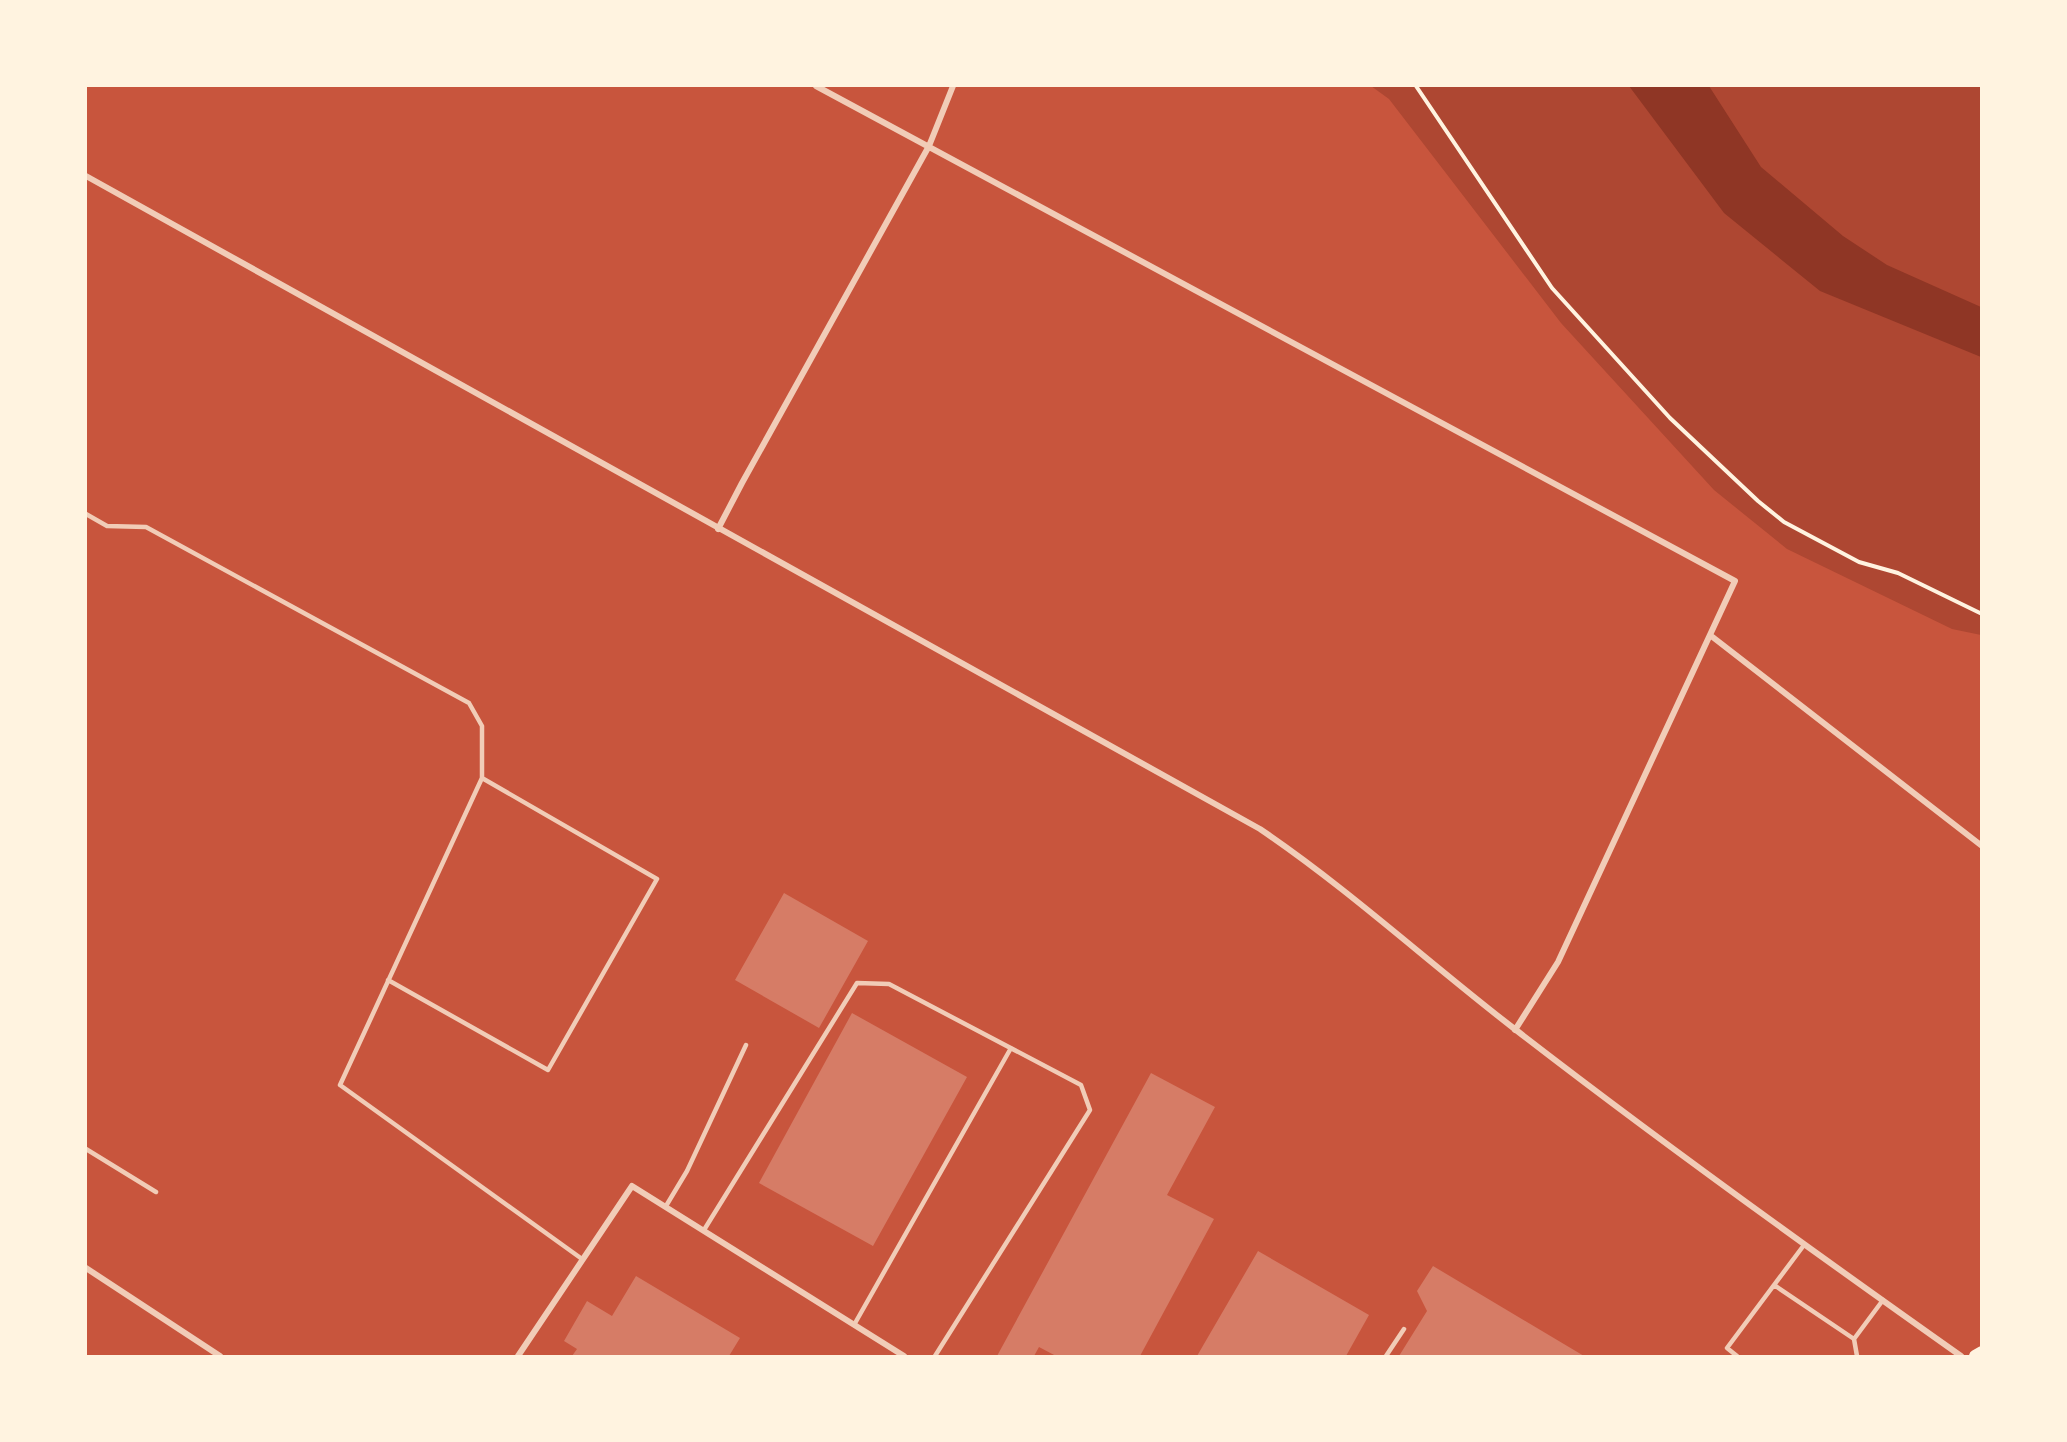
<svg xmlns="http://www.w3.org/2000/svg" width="2067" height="1442" font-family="Helvetica,sans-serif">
  <rect width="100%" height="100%" fill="#c8553d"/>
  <path fill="#ae4732" d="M1371,86h608l2,1v548l-29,-6 -165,-80 -73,-59 -153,-167 -172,-224z"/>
  <path fill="#8f3625" d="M1629,86h80l52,81 82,69 44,29 94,42v50l-161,-66 -96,-78z"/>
  <path fill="#d67c66" d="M784,893l84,48 -49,87 -84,-48z
    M852,1013l115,64 -94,169 -114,-63z
    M1151,1073l64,34 -48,88 47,24 -74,137h-84l-17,-9 -5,9h-37z
    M1258,1251l111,64 -23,41h-149z
    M1433,1266l151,90h-185l28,-45 -10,-20z
    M636,1276l104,62 -11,18h-157l5,-7 -13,-8 23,-40 25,15z"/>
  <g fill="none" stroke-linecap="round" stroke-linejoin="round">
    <path stroke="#fff3e0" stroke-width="4" d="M1416,86l136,202 118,130 88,83 26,21 75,40 39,11 84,41"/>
    <path stroke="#f1ccb7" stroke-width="4.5" d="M86,514l21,12 39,1 323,176 13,23v52
      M388,980l160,90 109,-191 -175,-101 -142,307 242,174
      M86,1149l70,43
      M666,1206l21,-35 59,-126
      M704,1230l153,-247 32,1 192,101 9,25 -155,246
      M1774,1285l80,54 29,-39
      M854,1325l157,-277
      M1854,1339l3,17
      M1386,1356l18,-27
      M1737,1356l-10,-8 77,-103"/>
    <path stroke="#f1ccb7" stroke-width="6" d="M816,86l919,495 -177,381 -43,68
      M86,176l1174,653c90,61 170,135 256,201 146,113 295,220 445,326
      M718,529l24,-46 187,-337 24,-60
      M1710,635l272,211
      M86,1268l134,88
      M518,1356l114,-170 272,170"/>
    <path stroke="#fff3e0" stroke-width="12" d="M1975,1356l7,-4"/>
  </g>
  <rect width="2067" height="1442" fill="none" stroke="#fff3e0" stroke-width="174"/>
</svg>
